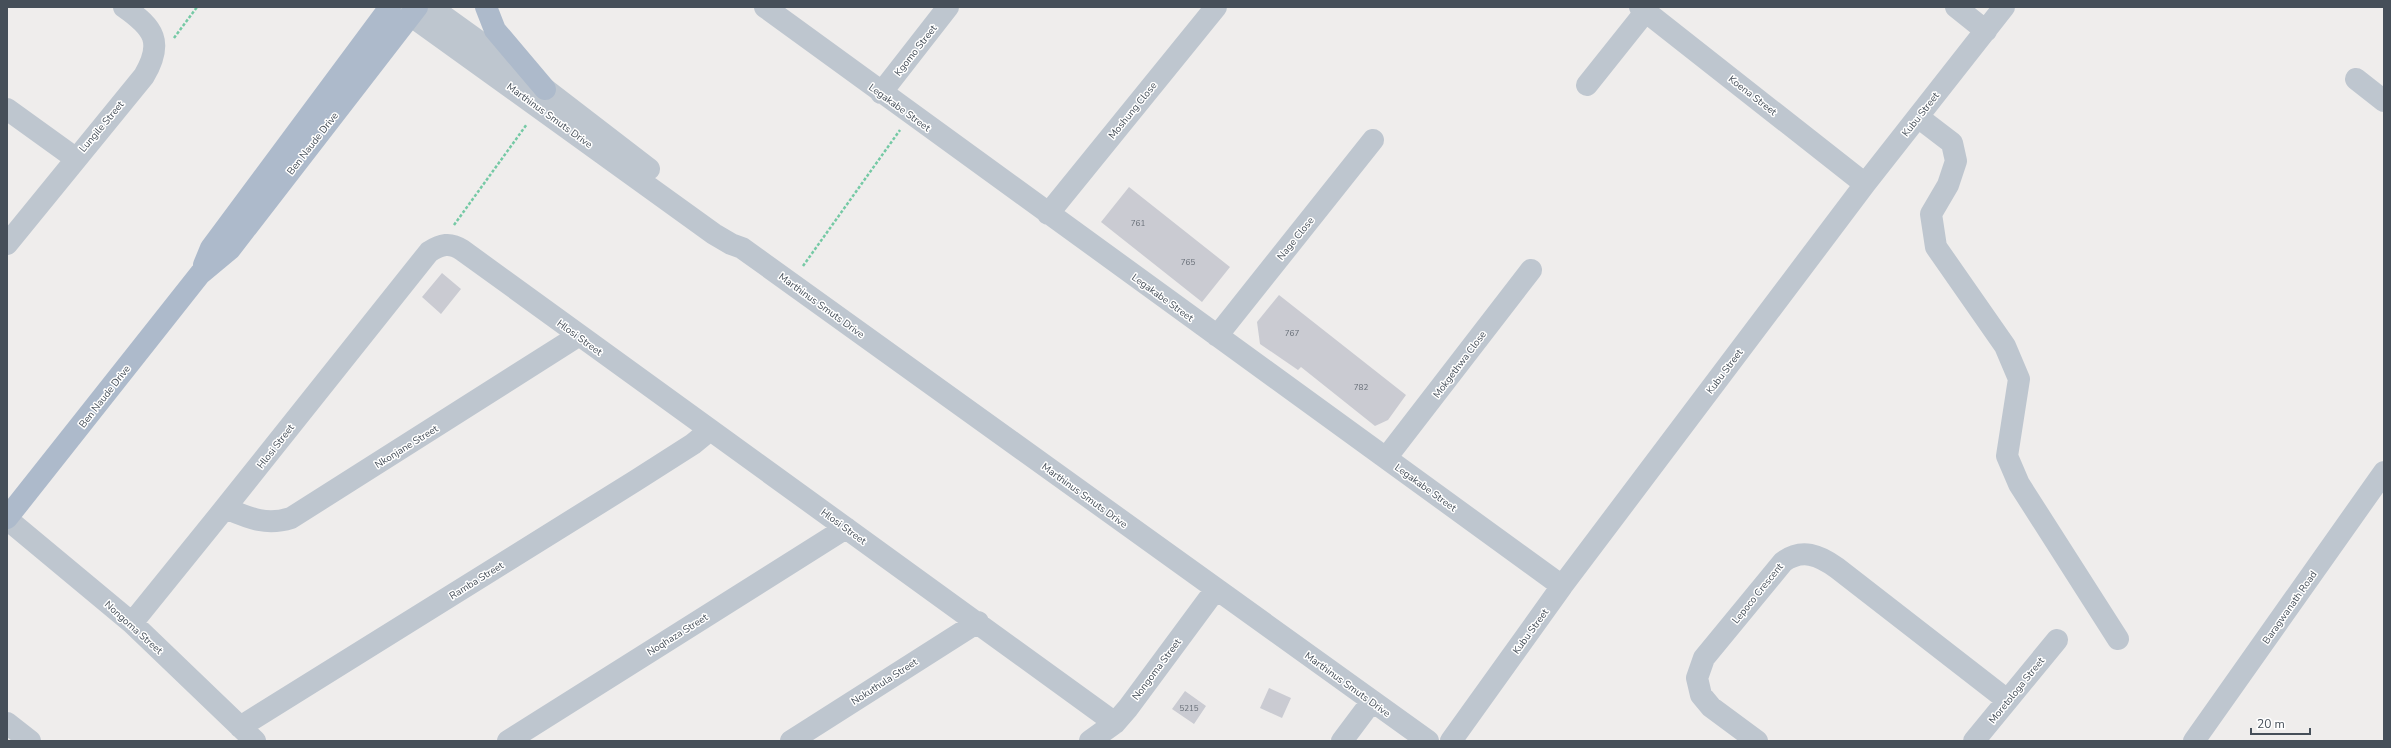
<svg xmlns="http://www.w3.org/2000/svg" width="2391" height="748" font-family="'Nunito Sans',sans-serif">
  <rect width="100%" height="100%" fill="#efedec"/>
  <path fill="#cacbd2" d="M1129,187l101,80 -28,35 -101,-80z
    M442,273l19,16 -20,25 -19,-17z
    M1279,295l127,100 -18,25 -13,6 -74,-59 -3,3 -38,-26 -3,-22z
    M1269,688l22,10 -9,20 -22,-10z
    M1185,691l21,15 -12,18 -22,-15z"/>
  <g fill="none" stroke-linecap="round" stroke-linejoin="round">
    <path stroke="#75c9a5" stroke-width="2.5" stroke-dasharray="3 2" stroke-linecap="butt" d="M174,38l23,-31
      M454,225l73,-101
      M803,266l97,-136"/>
    <path stroke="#bec6cf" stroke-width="22" d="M399,7l315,227 17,10 11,4 686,493
      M431,7l114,82 104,80
      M765,7l797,579
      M1640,7l225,177
      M1956,7l30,24
      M2356,79l28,22
      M1587,85l59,-74
      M881,93l67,-86
      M7,109l68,49
      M1918,117l34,26 4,18 -8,24 -17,29 5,33 69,99 14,33 -12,77 12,28 99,155
      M1048,214l168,-207
      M7,244l137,-168c20,-34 10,-48 -20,-69
      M1217,336l156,-196
      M1386,458l145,-188
      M225,508c24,10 41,18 66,10l287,-182
      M7,519l125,104 123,118
      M132,623l93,-115 204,-256c12,-8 21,-10 33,-2l653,473
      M7,723l23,18
      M240,727l395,-246 58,-37 17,-14
      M508,741l338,-213
      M791,741l187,-119
      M1090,741l25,-18 13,-15 88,-119
      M1342,741l30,-40
      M1451,741l111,-155 303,-402 139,-177
      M1757,741l-46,-34 -10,-12 -4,-17 7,-20 79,-96c19,-14 36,-7 54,6l170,132
      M1974,741l83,-101
      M2194,741l190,-269"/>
    <path stroke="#adbacb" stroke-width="22" d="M486,7l9,23 50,59
      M204,265l7,-17 179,-241
      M7,518l193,-244 30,-25 187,-242"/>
  </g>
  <g text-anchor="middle" stroke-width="3" stroke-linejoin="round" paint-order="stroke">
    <g font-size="8" fill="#676e77">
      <text x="1138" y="226">761</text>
      <text x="1188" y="265">765</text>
      <text x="1292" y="336">767</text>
      <text x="1361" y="390">782</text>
      <text x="1189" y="711">5215</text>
    </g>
    <g font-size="10" fill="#464f59" stroke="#fff">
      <text transform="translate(915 50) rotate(-52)" y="4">Kgomo Street</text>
      <text transform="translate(1753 95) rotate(38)" y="4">Koena Street</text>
      <text transform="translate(900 107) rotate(36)" y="4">Legakabe Street</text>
      <text transform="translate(1132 110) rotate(-51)" y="4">Moshung Close</text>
      <text transform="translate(1920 114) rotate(-52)" y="4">Kubu Street</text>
      <text transform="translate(550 115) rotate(36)" y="4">Marthinus Smuts Drive</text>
      <text transform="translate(101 126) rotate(-50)" y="4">Lungile Street</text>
      <text transform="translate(312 143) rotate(-52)" y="4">Ben Naude Drive</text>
      <text transform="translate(1295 238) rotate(-51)" y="4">Nage Close</text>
      <text transform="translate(1163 297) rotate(36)" y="4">Legakabe Street</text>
      <text transform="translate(822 305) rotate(36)" y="4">Marthinus Smuts Drive</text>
      <text transform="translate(580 337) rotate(36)" y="4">Hlosi Street</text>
      <text transform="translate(1459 364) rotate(-53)" y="4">Mokgethwa Close</text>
      <text transform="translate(1724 371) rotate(-53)" y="4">Kubu Street</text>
      <text transform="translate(104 396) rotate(-52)" y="4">Ben Naude Drive</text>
      <text transform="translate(275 446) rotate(-52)" y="4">Hlosi Street</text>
      <text transform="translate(406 446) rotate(-32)" y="4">Nkonjane Street</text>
      <text transform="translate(1426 487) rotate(36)" y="4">Legakabe Street</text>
      <text transform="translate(1085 495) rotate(36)" y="4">Marthinus Smuts Drive</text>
      <text transform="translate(844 526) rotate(36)" y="4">Hlosi Street</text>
      <text transform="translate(476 580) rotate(-32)" y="4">Ramba Street</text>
      <text transform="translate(1757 593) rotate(-51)" y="4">Lepoco Crescent</text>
      <text transform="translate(2289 607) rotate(-55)" y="4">Baragwanath Road</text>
      <text transform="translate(134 627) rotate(42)" y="4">Nongoma Street</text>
      <text transform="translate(1530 631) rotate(-54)" y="4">Kubu Street</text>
      <text transform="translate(677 634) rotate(-32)" y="4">Noqhaza Street</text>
      <text transform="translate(1156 669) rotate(-53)" y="4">Nongoma Street</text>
      <text transform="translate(884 681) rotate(-33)" y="4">Nokuthula Street</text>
      <text transform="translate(1348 684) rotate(36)" y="4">Marthinus Smuts Drive</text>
      <text transform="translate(2016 690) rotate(-51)" y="4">Moretologa Street</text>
    </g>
  </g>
  <rect width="2391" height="748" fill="none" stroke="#464f59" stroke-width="16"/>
  <path d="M2251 728v6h59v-6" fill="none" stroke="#464f59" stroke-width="2"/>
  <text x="2257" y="728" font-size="12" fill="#464f59" stroke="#ffffff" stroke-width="3" paint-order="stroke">20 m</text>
</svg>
